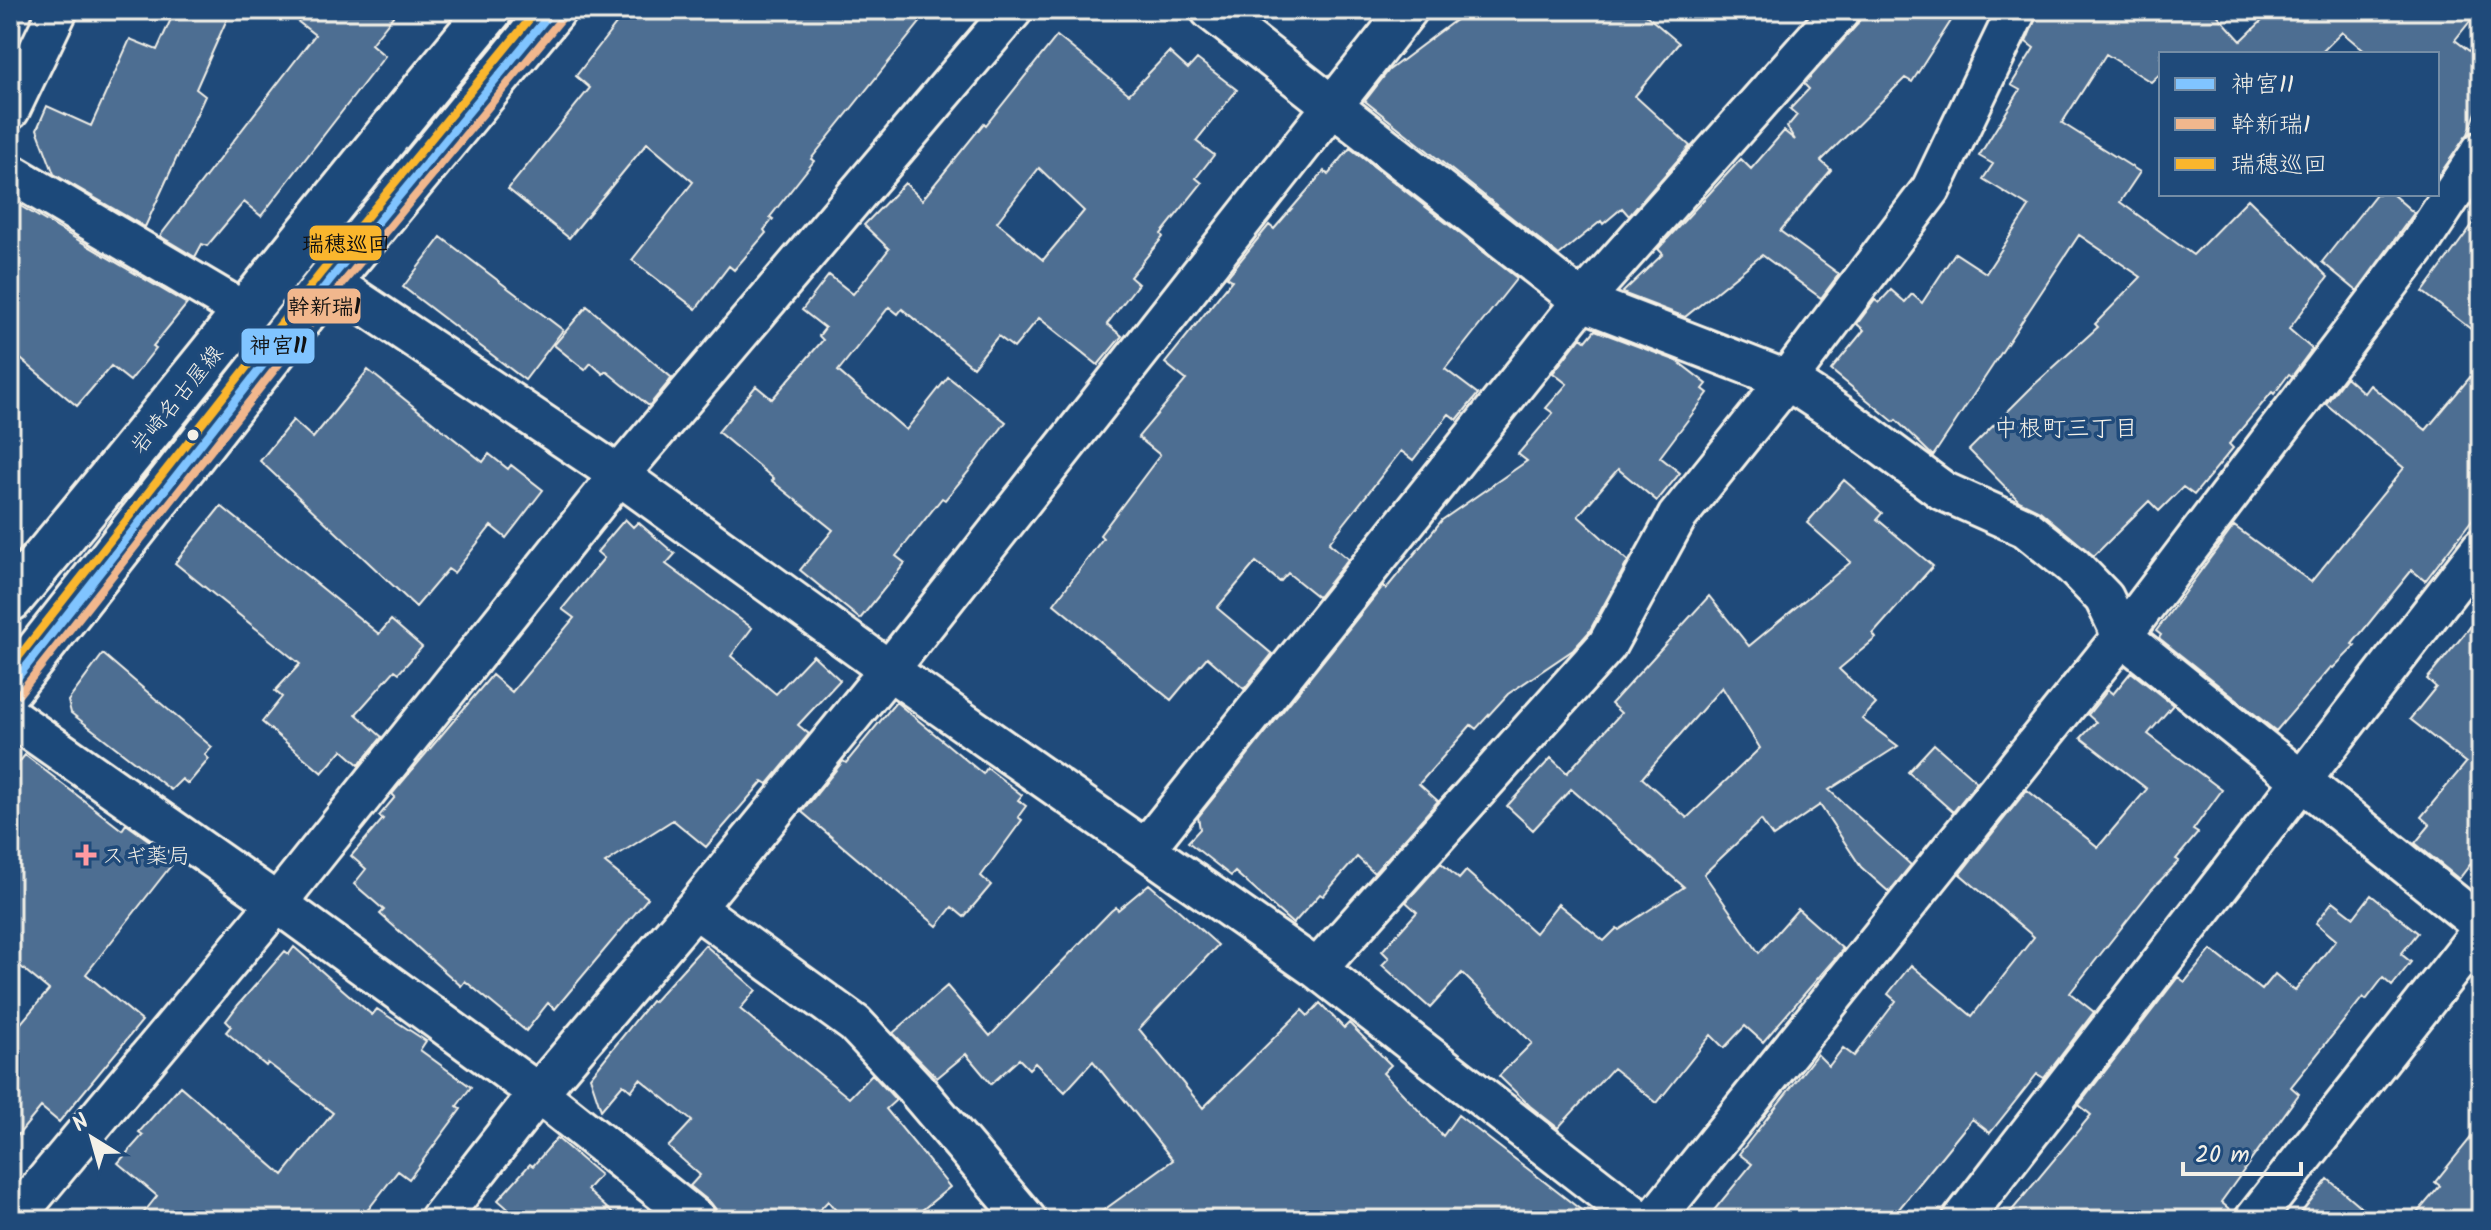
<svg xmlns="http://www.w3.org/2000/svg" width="2491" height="1230" font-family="Kalam,'Klee One',sans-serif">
  <rect width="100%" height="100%" fill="#1f4a7a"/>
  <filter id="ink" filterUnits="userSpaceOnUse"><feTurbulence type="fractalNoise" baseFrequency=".0125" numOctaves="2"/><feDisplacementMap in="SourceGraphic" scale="16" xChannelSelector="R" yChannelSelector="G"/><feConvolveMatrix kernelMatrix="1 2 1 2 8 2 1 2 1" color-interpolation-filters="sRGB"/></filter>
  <g filter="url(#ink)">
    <path fill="#4d6e92" stroke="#f4f1e8" stroke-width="2" fill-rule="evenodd" d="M175,10h56l-35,79 9,7 -60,131 -91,-53 -17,-45 10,-23 44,20 39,-87 27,11z
      M283,10h115l-27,34 14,12 -124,160 -17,-14 -37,44 -5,-2 -7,13 -35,-21 155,-201z
      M627,10h303l-119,149 3,2 -44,56 3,2 -9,11 2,3 -32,37 -5,-4 -33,43 -64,-49 61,-78 -46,-39 -78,95 -61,-49 82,-101 -14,-12z
      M1469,10h171l39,33 -44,53 55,50 -61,70 -7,-8 -19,16 -2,-3 -42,34 -194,-154 24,-31z
      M1863,10h95l-46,72 -7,-4 -84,83 10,9 -51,61 59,43 -18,24 -59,-43 -77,62 -60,-23 -2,-2 40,-38 -5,-5 83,-90 10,10 33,-38 11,9 -8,-13 10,-12 -7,-6 19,-20 -5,-5 53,-59z
      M2039,10h174l28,31 32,-31h206l-24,30 26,20v39l-13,35 -31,44v-124h-69l-26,-22 -22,22h-159v19l-10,9 -45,-28 -44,69 78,49 -20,30 73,53 55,-56 80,78 -39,52 23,20 -20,27 -3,-2 -15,20 -2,-2 -43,52 4,4 -39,47 -11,-8 -24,24 -10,-10 -55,55 -54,-45 -21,-10 -50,-51 65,-65 64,-58 -3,-3 46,-47 -62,-42 -146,221 -37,-36 -2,2 -63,-52 33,-40 -7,-6 18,-24 4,3 12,-13 14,12 7,-8 10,9 33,-50 31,20 43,-66 -46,-28 10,-15 -14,-8 41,-66 -9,-5 23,-37 -8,-6z
      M1057,36l72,58 40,-42 19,17 9,-10 40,31 -41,51 18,14 -18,23 6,5 -41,51 2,3 -33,40 8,7 -31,40 15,12 -24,29 -59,-47 -25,30 -16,-12 -25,31 -71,-58 -4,5 -9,-7 -51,64 68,59 42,-53 58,45 -37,49 -24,29 -3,-2 -46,58 9,7 -45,56 -60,-49 33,-40 -61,-49 2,-2 -56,-47 38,-46 16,13 51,-59 -4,-4 6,-8 -23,-18 27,-35 24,19 36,-45 -25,-24 41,-42 17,17 62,-77 2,2zM1039,168l45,43 -41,49 -46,-38z
      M1350,148l167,130 -72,91 33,25 -21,26 -8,-6 -36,46 -12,-9 -72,92 19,16 -30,38 -30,-24 -8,9 -24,-20 -39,46 55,46 -28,35 -37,-32 -36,43 -117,-96 49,-66 -3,-3 60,-80 -22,-18 48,-57 -21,-17 67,-83 -5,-3 42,-52 5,4 50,-58 4,4z
      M2376,194h16l22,19 -57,78 -35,-29z
      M10,200l177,104 -34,42 3,2 -26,33 -19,-15 -34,40 -67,-56z
      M2481,213v124l-58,-45z
      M441,237l122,93 -38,50 -122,-93z
      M587,306l85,72 -23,28 -43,-35 -3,3 -12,-11 -6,7 -31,-25z
      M1595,330l82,31 30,23 -4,5 5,4 -48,64 20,16 -23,28 -39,-32 -40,47 50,45 -39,71 -16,18 -65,44 -32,35 -5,-4 -52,59 19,17 -64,72 -17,-16 -34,39 -3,-2 -27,30 -58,-52 -4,4 -43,-34 12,-13 -2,-12 185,-231 3,3 56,-69 85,-59 -9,-7 35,-41 -7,-5 21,-24 -14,-11 28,-36 5,4z
      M2481,364v144l-56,73 -13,-11 -60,74 3,2 -22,22 -2,-1 -55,64 -117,-93 2,-3 -5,-4 78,-105 77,56 93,-114 -78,-64 20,-27 18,16 6,-8 56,45z
      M368,370l115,92 6,-8 19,15 3,-4 32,25 -37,48 -15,-12 -37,47 -6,-4 -32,38 -156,-146 33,-41 20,18z
      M1844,480l38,33 -5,6 56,47 -60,68 3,4 -37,31 37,35 -14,15 36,27 -69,44 82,75 -22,27 -28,-25 -41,-62 -47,32 -12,-17 -57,54 55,79 39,-44 45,40 -80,93 -18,-16 -21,22 -13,-13 -54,68 -44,-35 -55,60 -28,-22 -31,-30 33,-33 -70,-70 -32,35 -48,-43 7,-7 -7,-7 35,-39 -11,-10 35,-39 18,16 7,-8 69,62 23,-29 46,37 13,-13 2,2 65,-43 -113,-98 -38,41 -26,-24 44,-48 16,15 54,-60 -10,-9 98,-108 40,50 102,-84 -44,-39zM1722,687l38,61 -73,70 -45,-40z
      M221,506l158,128 12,-14 31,27 -23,26 -4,-3 -39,44 26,23 -23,28 -17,-15 -20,23 -60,-51 20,-25 -7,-6 25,-27 -125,-101z
      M625,519l8,8 5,-5 37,32 -9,10 86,64 -21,28 45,38 37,-39 27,25 -42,45 11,9 -41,50 -5,-3 -57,66 -33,-27 -68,43 43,35 -93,111 -7,-6 -22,28 -61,-50 -4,5 -81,-72 4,-4 -30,-26 12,-15 -15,-13 32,-37 -4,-3 16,-19 -3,-3 100,-119 20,17 62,-74 -12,-9 42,-51 -7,-6z
      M2481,614v236l-22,29 -44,-36 15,-18 -9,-8 45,-54 -56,-44 26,-32 -9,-8z
      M103,654l109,93 -7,8 4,4 -21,25 -6,-5 -11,11 -100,-77 -3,-12z
      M2131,672l42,33 -25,29 74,56 -29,40 5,3 -22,26 3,2 -27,28 -82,104 24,19 -50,66 -7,-4 -47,59 -18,-14 -82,101h-184l46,-56 -13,-10 78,-100 12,12 14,-18 11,8 42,-55 -8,-7 23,-29 61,51 62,-79 -74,-63 67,-84 71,57 49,-58 -66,-51 15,-16 -8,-7 20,-25 5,4z
      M896,702l87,72 4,-6 35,27 -4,5 8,6 -8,11 4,3 -41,56 10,9 -27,32 -12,-10 -15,19 -135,-114 41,-51 3,2z
      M1934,744l43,38 -24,30 -45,-40z
      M25,755l97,75 4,-6 28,20 -2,3 21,16 -87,111 56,47 -83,101 -18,-15 -31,38v-109l39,-46 -39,-32v-185z
      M1149,884l69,61 -79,84 64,79 99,-98 6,6 12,-13 24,25 5,-5 42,42 -8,8 60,63 15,-21 136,105h-504l83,-60 -80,-99 -28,31 -30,-29 -6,6 -10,-10 -28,25 -25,-30 -29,24 -44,-45 54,-47 43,50 121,-125 5,-4 2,3z
      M2371,895l47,38 -17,21 10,8 -19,24 -9,-8 -17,22 -3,-3 -72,90 8,7 -78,108 13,11 -2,7h-228l87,-105 -12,-10 99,-128 7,5 26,-32 51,40 13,-16 20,17 41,-51 -20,-17 17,-22 21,16z
      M705,945l51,45 -16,19 109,89 23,-24 24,26 -10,9 64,78 -40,33h-66l-16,-19 -18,19h-92l-1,-9 -6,-8 -21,-17 10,-11 -32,-28 24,-26 -52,-42 -9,12 -8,-7 -22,26 -11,-33 61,-76 2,1z
      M294,947l78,68 5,-6 49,32 -6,9 51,37 -14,19 4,3 -52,70 -11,-8 -38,49h-222l19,-24 -39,-33 25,-28 -4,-3 41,-46 103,89 50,-62 -65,-50 -2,3 -40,-34 5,-6 -5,-5 12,-16 47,-54 4,3z
      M2481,1125v95h-70l29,-34 -5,-4z
      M557,1138l43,37 -13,15 33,30h-99l-23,-20 32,-36 3,2z
      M2328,1179l48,41h-81z"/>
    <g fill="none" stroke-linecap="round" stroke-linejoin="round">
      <defs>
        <path id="street" d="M1210,10l372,291 205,79 52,34 104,77 83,37 47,38 31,32 18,38 359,289
          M10,110l48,-100
          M10,173l235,139
          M329,281l290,194 270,195 428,299 323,251
          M10,716l267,187 261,190 159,127
          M1145,849l437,-548 259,-291
          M695,908l160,116 59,63 113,133
          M1317,969l290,-324 70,-128 110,-137 144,-191 86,-179
          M13,1220l264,-317 342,-428 394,-465
          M439,1220l99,-127 157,-185 194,-238 519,-660
          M1654,1220l468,-584 299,-394 60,-91
          M1962,1220l519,-672
          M2254,1220l227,-289"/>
        <path id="secondary" d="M10,599c164,-193 318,-394 480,-589
          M10,687l319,-406 224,-271"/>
      </defs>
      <use href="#street" stroke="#f4f1e8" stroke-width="44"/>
      <use href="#secondary" stroke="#f4f1e8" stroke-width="50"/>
      <use href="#street" stroke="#1f4a7a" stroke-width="38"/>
      <use href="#secondary" stroke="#1f4a7a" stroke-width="44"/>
      <path stroke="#f4f1e8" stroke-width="5" stroke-dasharray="2 6" stroke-linecap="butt" d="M16,664l26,19"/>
      <defs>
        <path id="bus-1" d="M10,687l319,-406 224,-271"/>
        <path id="bus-2" d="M19,694l319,-405 224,-271"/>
        <path id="bus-3" d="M10,668l310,-394 217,-264"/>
      </defs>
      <use href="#bus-1" stroke="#1f4a7a" stroke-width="14"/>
      <use href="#bus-2" stroke="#1f4a7a" stroke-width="14"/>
      <use href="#bus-3" stroke="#1f4a7a" stroke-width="14"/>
      <use href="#bus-1" stroke="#80c4ff" stroke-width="8"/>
      <use href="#bus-2" stroke="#f1b78d" stroke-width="8"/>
      <use href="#bus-3" stroke="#fab62d" stroke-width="8"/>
    </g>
  </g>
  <circle fill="#f4f1e8" stroke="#1f4a7a" stroke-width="3" cx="193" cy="435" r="7"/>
  <path fill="#ff9aa2" stroke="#1f4a7a" stroke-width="3" d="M82 843h8v8h8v8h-8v8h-8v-8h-8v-8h8z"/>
  <g text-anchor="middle" stroke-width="7" stroke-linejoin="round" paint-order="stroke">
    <g font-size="22" fill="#f4f1e8" stroke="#1f4a7a">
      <text transform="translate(176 399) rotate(-51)" y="8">岩崎名古屋線</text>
    </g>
    <g font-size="22" fill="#f4f1e8" stroke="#1f4a7a" text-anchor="start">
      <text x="102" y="863">スギ薬局</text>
    </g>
    <g font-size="24" fill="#f4f1e8" stroke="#1f4a7a">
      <text x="2066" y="436">中根町三丁目</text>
    </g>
  </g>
  <g stroke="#1f4a7a" stroke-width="3">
    <rect x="308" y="224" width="75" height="38" rx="8" fill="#fab62d"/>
    <rect x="286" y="287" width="76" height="38" rx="8" fill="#f1b78d"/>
    <rect x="240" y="327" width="76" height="38" rx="8" fill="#80c4ff"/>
  </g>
  <g font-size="22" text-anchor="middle" font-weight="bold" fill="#111">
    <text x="346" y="251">瑞穂巡回</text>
    <text x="324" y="314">幹新瑞1</text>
    <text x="278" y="353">神宮11</text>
  </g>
  <rect width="2491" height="1230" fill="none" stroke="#1f4a7a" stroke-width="40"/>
  <rect x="20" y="20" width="2451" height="1190" fill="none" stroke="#f4f1e8" stroke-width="3" filter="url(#ink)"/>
  <rect x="2159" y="52" width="280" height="144" fill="#1f4a7a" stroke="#748da6" stroke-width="2"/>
  <rect x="2175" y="78" width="40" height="12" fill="#80c4ff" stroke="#748da6" stroke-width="2"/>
  <text x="2231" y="92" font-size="24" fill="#f4f1e8">神宮11</text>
  <rect x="2175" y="118" width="40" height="12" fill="#f1b78d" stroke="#748da6" stroke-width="2"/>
  <text x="2231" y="132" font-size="24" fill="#f4f1e8">幹新瑞1</text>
  <rect x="2175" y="158" width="40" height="12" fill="#fab62d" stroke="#748da6" stroke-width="2"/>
  <text x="2231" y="172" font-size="24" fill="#f4f1e8">瑞穂巡回</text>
  <g transform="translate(92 1138) rotate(323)" stroke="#1f4a7a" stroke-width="6" paint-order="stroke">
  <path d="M0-6L14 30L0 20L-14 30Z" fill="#f4f1e8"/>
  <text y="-12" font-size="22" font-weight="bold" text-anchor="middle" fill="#f4f1e8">N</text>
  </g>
  <path d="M2183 1162v12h118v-12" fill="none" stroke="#f4f1e8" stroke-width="4"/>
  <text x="2195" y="1162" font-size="24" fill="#f4f1e8" stroke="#1f4a7a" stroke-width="6" paint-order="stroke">20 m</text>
</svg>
